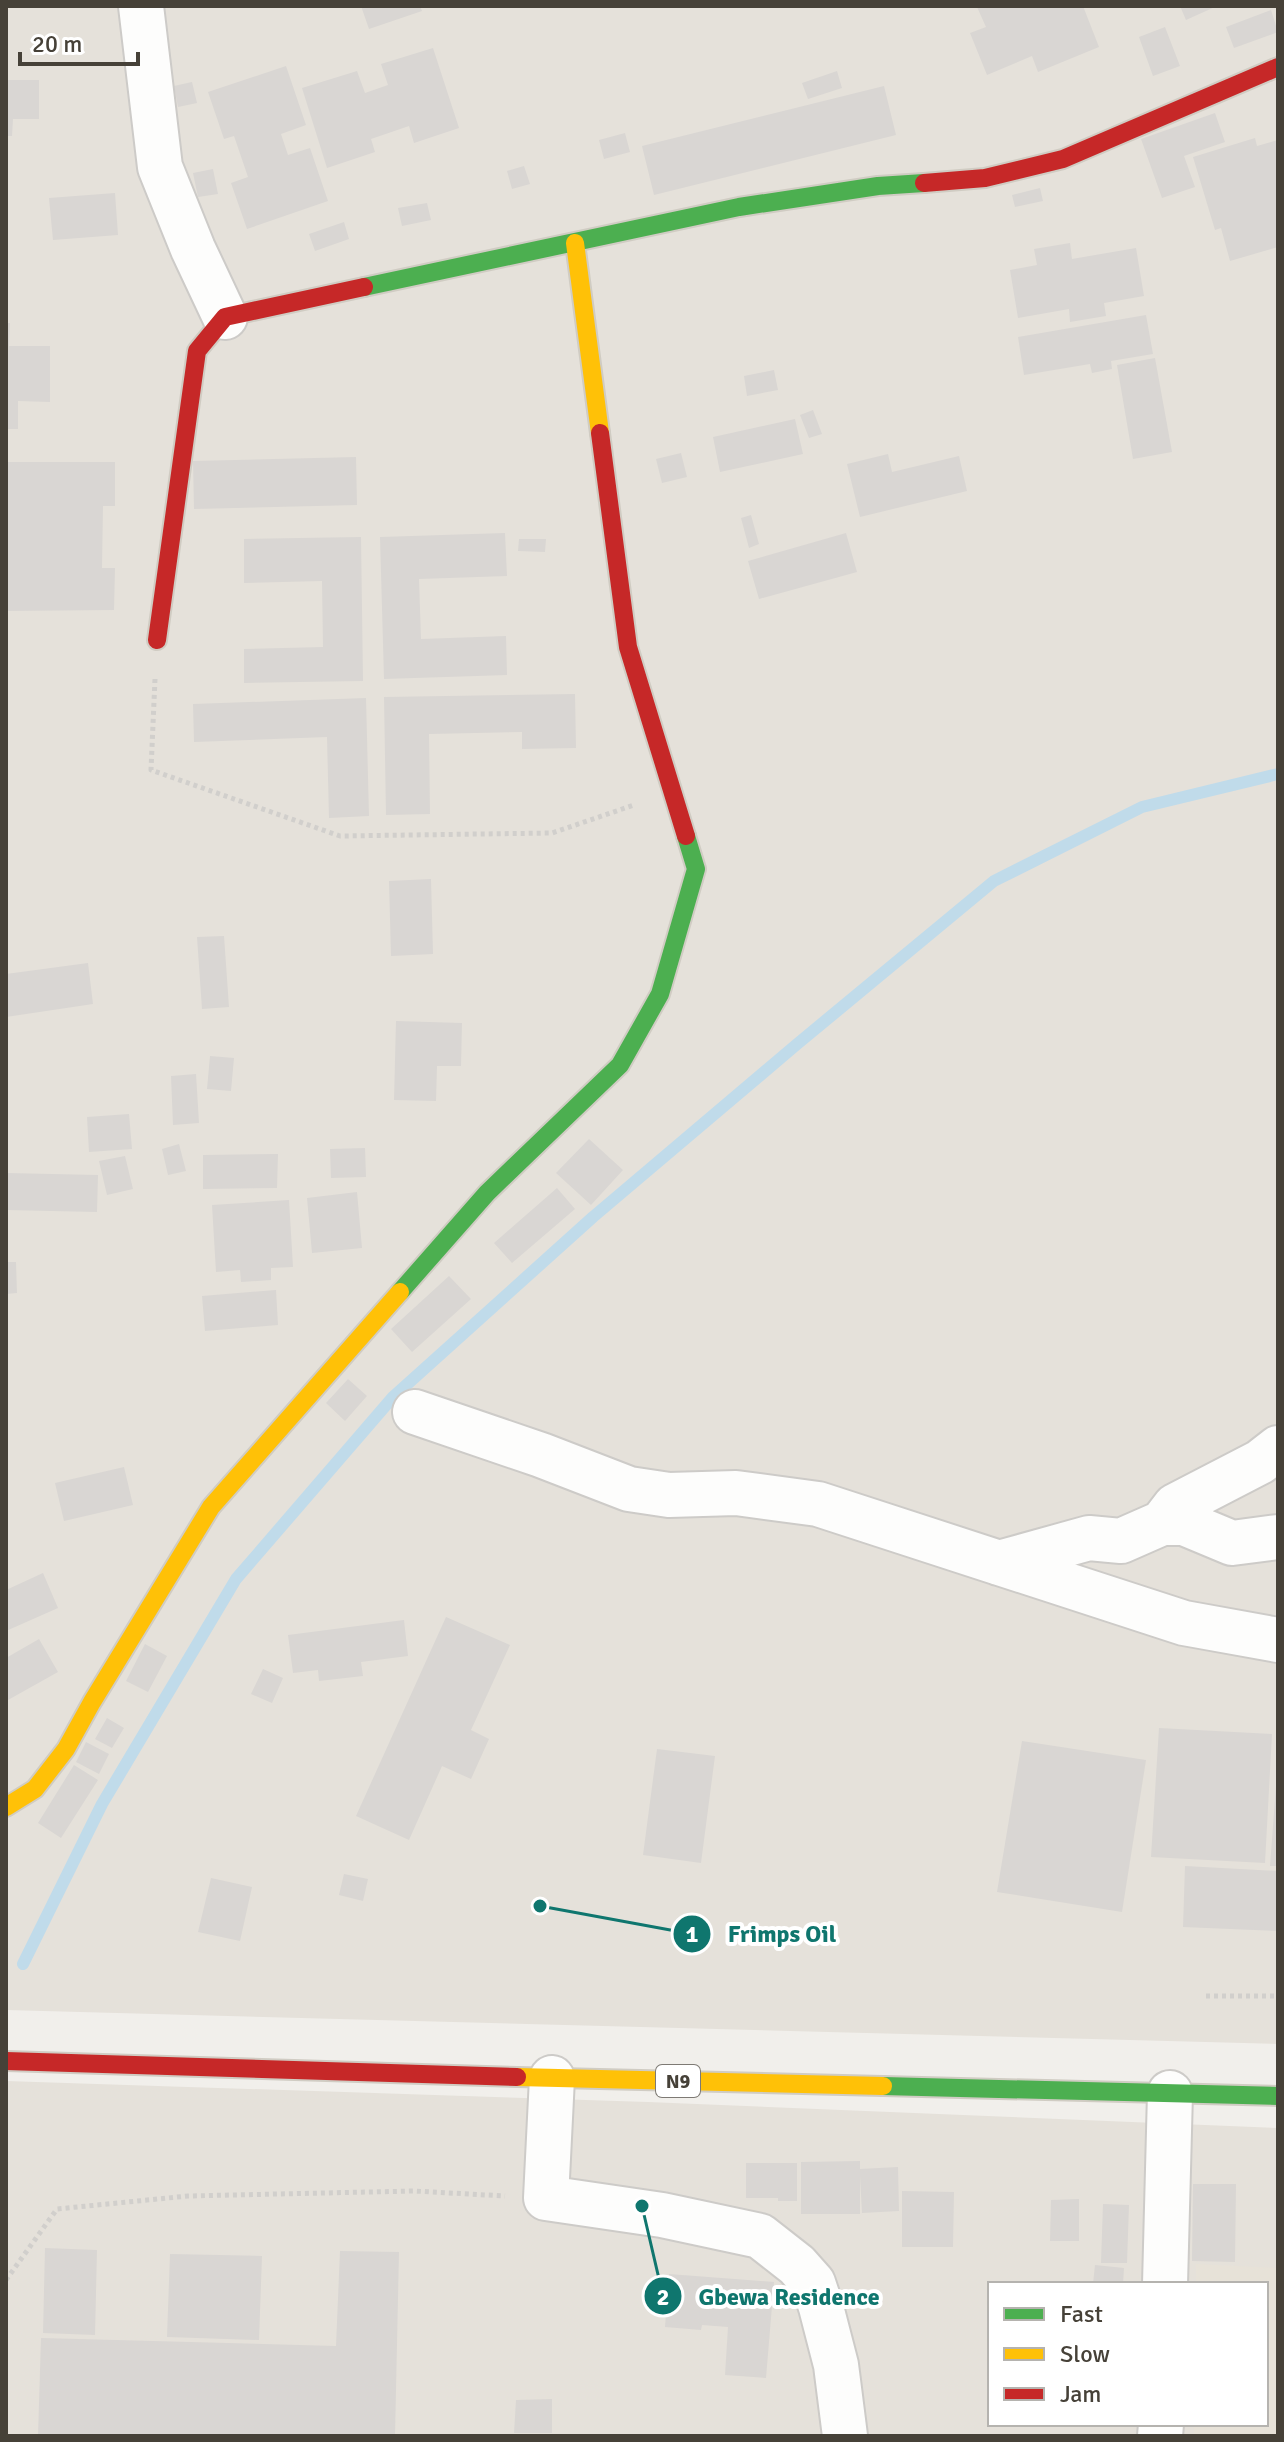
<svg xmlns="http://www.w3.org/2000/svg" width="1284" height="2442" font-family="Signika,sans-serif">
  <rect width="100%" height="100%" fill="#f1efeb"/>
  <path fill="#e5e1da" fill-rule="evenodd" d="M6,6h1272v2038l-1272,-34z
    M6,2081l642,21 630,26v308h-1272zM990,2284h276v140h-276z"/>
  <path fill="#e7e2d8" d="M1196,2264l82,4v168h-84v-12h72v-140h-70z"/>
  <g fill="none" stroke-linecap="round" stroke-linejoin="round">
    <path stroke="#c0dbea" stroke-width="12" d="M23,1964l79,-160 134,-225 157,-182 200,-180 203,-172 198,-164 148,-74 136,-33"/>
  </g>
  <path fill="#d9d6d3" d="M361,6h59l2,5 -53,18z
    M1083,6l16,41 -61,25 -6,-16 -45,19 -17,-42 16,-6 -9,-20z
    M1180,6h37l-31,14z
    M1271,10l7,22 -44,16 -8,-21z
    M1165,27l15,39 -27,10 -14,-39z
    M433,48l26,80 -45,15 -5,-17 -38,13 4,13 -48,16 -25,-80 55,-17 8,22 23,-8 -7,-21z
    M286,66l20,59 -25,9 7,21 22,-7 18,53 -81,28 -16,-46 17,-6 -14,-41 -10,3 -16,-47z
    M837,71l5,17 -34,11 -6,-16z
    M6,80h33v39h-26l-1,17h-6z
    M192,82l5,21 -19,4 -4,-21z
    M884,86l12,49 -242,60 -12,-49z
    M1215,113l10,29 -41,14 11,31 -33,11 -21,-59z
    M625,133l5,19 -26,7 -5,-19z
    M1255,138l2,8 21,-6v107l-48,14 -9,-33 -6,2 -22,-73z
    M524,166l6,18 -18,5 -5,-18z
    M213,169l5,25 -20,3 -5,-24z
    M1040,188l3,13 -28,6 -3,-12z
    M115,193l3,42 -65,5 -4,-42z
    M427,203l4,17 -29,6 -4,-18z
    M344,222l5,17 -34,12 -6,-17z
    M1070,243l2,16 64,-11 8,48 -40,7 2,13 -36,6 -1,-13 -51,9 -8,-48 27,-5 -3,-16z
    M1146,315l7,39 -42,7 1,8 -20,4 -2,-9 -66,11 -6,-38z
    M6,323h4l-1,23h41v56l-32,-1v28h-12z
    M1155,358l17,94 -39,7 -16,-94z
    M774,370l4,20 -31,6 -3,-20z
    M813,410l9,24 -13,4 -9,-23z
    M795,419l8,35 -83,18 -7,-35z
    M681,453l6,24 -25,6 -6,-24z
    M888,454l4,18 67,-16 8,35 -107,26 -13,-53z
    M356,457l1,48 -163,4 -1,-48z
    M6,462h109v44h-12l-1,62h13l-1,42 -108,1z
    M751,515l8,29 -10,4 -8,-30z
    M505,533l2,43 -88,3 2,60 85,-3 1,39 -123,4 -4,-142z
    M846,533l11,39 -98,27 -11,-38z
    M361,537l2,144 -119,2v-34l79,-2 -1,-66 -78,2v-44z
    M519,539h27l-1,13 -27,-1z
    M575,694l1,54 -54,1v-17l-93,2 1,80 -44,1 -2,-118z
    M366,698l3,118 -40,2 -2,-81 -133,5 -1,-38z
    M431,879l2,75 -42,2 -2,-75z
    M224,936l5,71 -27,2 -5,-72z
    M88,963l5,41 -87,13v-43z
    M396,1021l66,2 -1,43h-24l-1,35 -42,-1z
    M210,1056l24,2 -3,33 -24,-2z
    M196,1074l3,49 -26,2 -2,-49z
    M129,1114l3,35 -43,3 -2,-35z
    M589,1139l34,31 -32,35 -35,-32z
    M179,1144l7,27 -18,4 -6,-26z
    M365,1148l1,29 -35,1 -1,-29z
    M278,1154l-1,34 -74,1v-34z
    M125,1156l8,33 -26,6 -8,-34z
    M6,1173l92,2 -1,37 -91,-2z
    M557,1188l18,21 -63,54 -18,-20z
    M357,1192l5,56 -50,5 -5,-55z
    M289,1200l4,67 -22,1v12l-30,2 -1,-12 -24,2 -4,-67z
    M6,1262h10l1,31 -11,1z
    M449,1276l22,23 -59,53 -21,-23z
    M276,1290l2,35 -73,6 -3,-35z
    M348,1379l19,17 -22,25 -19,-18z
    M124,1467l9,38 -69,16 -9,-38z
    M43,1573l15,35 -52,23v-41z
    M446,1617l64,28 -39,85 18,9 -18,40 -29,-13 -33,74 -53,-24z
    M404,1620l4,36 -47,6 2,14 -44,5 -1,-11 -25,3 -5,-38z
    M39,1639l19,33 -50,28 -2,-42z
    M145,1644l22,12 -19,36 -22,-11z
    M263,1669l20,9 -11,25 -21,-9z
    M107,1718l17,10 -12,20 -17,-9z
    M1159,1728l113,6 -7,129 -114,-6z
    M1022,1741l124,19 -24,152 -125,-20z
    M86,1742l23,12 -10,20 -23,-12z
    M657,1749l58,7 -14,107 -58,-8z
    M74,1765l24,15 -37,58 -23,-15z
    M1276,1786h2v80h-8z
    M1185,1866l93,5v60l-95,-4z
    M344,1874l24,5 -5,22 -24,-6z
    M211,1878l41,9 -12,54 -42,-9z
    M860,2161v8l38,-2 1,44 -37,2 -2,-37v38h-59v-52z
    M746,2163h51v38h-19v-3h-32z
    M1193,2184h43l-1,78 -43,-1z
    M902,2191l52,1 -1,55h-51z
    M1079,2199v42h-29l1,-41z
    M1103,2204l26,1 -2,58h-26z
    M45,2248l52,2 -2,85 -52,-2z
    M340,2251l59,1 -4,184h-357l3,-98 295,8z
    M170,2254l92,2 -3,84 -92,-3z
    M1095,2265l29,3 -1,16h-30z
    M669,2274l105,8 -8,96 -41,-3 3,-48 -26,-2 -1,5 -36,-3z
    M552,2399v34h-38l2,-33z"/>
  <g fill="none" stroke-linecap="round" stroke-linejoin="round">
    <defs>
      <path id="street" d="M141,6l19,161 33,82 32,68
        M415,1412l126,43 88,34 40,6 67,-2 82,11 366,119 94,17
        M1162,1523l13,-17 85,-44 18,-14
        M999,1563l90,-25 32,3 41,-18h22l48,20 46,-6
        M552,2078l-6,120 116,17 98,21 37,29 16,18 8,24 15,58 9,71
        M1165,2284l5,-191
        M1160,2436l1,-12"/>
      <path id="fast" d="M364,287l375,-80 139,-21 46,-3
        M400,1292l87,-99 133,-128 40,-71 36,-125 -10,-33
        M883,2086l395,10"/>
      <path id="slow" d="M575,243l25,190
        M6,1807l29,-18 31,-40 26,-47 119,-195 189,-215
        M517,2077l366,9"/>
      <path id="jam" d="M924,183l61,-5 78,-19 215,-92
        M600,433l28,214 58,189
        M157,640l40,-289 28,-34 139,-30
        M6,2061l511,16"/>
    </defs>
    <use href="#street" stroke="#cdcbc8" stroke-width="48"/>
    <use href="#fast" stroke="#d0ccc3" stroke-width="22"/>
    <use href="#slow" stroke="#d0ccc3" stroke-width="22"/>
    <use href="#jam" stroke="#d0ccc3" stroke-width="22"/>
    <path stroke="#d1cfcc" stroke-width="5" stroke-dasharray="4 4" stroke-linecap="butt" d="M155,679l-4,91 189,66 212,-3 82,-28
      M1206,1996h72
      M6,2280l51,-71 131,-13 226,-5 91,5"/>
    <use href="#street" stroke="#fdfdfc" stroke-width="44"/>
    <use href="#fast" stroke="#4caf50" stroke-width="18"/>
    <use href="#slow" stroke="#ffc107" stroke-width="18"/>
    <use href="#jam" stroke="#c62828" stroke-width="18"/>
  </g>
  <g text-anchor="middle" stroke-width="8" stroke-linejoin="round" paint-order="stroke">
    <rect fill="#fff" stroke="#7e7a74" stroke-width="2" x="656" y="2065" width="44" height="32" rx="6"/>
    <g font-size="20" font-weight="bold" fill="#464138">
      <text x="678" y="2088">N9</text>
    </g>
  </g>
  <path fill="none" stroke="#0f766e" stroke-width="3" d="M540 1906L692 1934M642 2206L663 2296"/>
  <g fill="#0f766e" stroke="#fff" stroke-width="3">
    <circle cx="540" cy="1906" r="8"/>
    <circle cx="642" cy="2206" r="8"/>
    <circle cx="692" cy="1934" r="20"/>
    <circle cx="663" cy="2296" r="20"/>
  </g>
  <g font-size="24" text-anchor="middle" font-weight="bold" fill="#fff">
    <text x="692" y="1942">1</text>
    <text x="663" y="2305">2</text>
  </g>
  <g font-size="24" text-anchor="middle" font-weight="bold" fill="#0f766e" stroke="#fff" stroke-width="8" stroke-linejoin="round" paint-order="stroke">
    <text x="782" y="1942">Frimps Oil</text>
    <text x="789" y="2305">Gbewa Residence</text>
  </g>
  <rect width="1284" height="2442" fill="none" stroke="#464138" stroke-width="16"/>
  <rect x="988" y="2282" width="280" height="144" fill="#ffffff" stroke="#b5b3af" stroke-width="2"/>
  <rect x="1004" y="2308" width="40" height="12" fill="#4caf50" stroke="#b5b3af" stroke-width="2"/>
  <text x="1060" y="2322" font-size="24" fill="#464138">Fast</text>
  <rect x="1004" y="2348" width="40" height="12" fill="#ffc107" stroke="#b5b3af" stroke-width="2"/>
  <text x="1060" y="2362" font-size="24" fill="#464138">Slow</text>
  <rect x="1004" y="2388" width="40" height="12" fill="#c62828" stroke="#b5b3af" stroke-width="2"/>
  <text x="1060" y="2402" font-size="24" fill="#464138">Jam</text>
  <path d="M20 52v12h118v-12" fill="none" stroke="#464138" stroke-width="4"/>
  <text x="32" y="52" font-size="24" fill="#464138" stroke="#ffffff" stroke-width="6" paint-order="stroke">20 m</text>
</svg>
